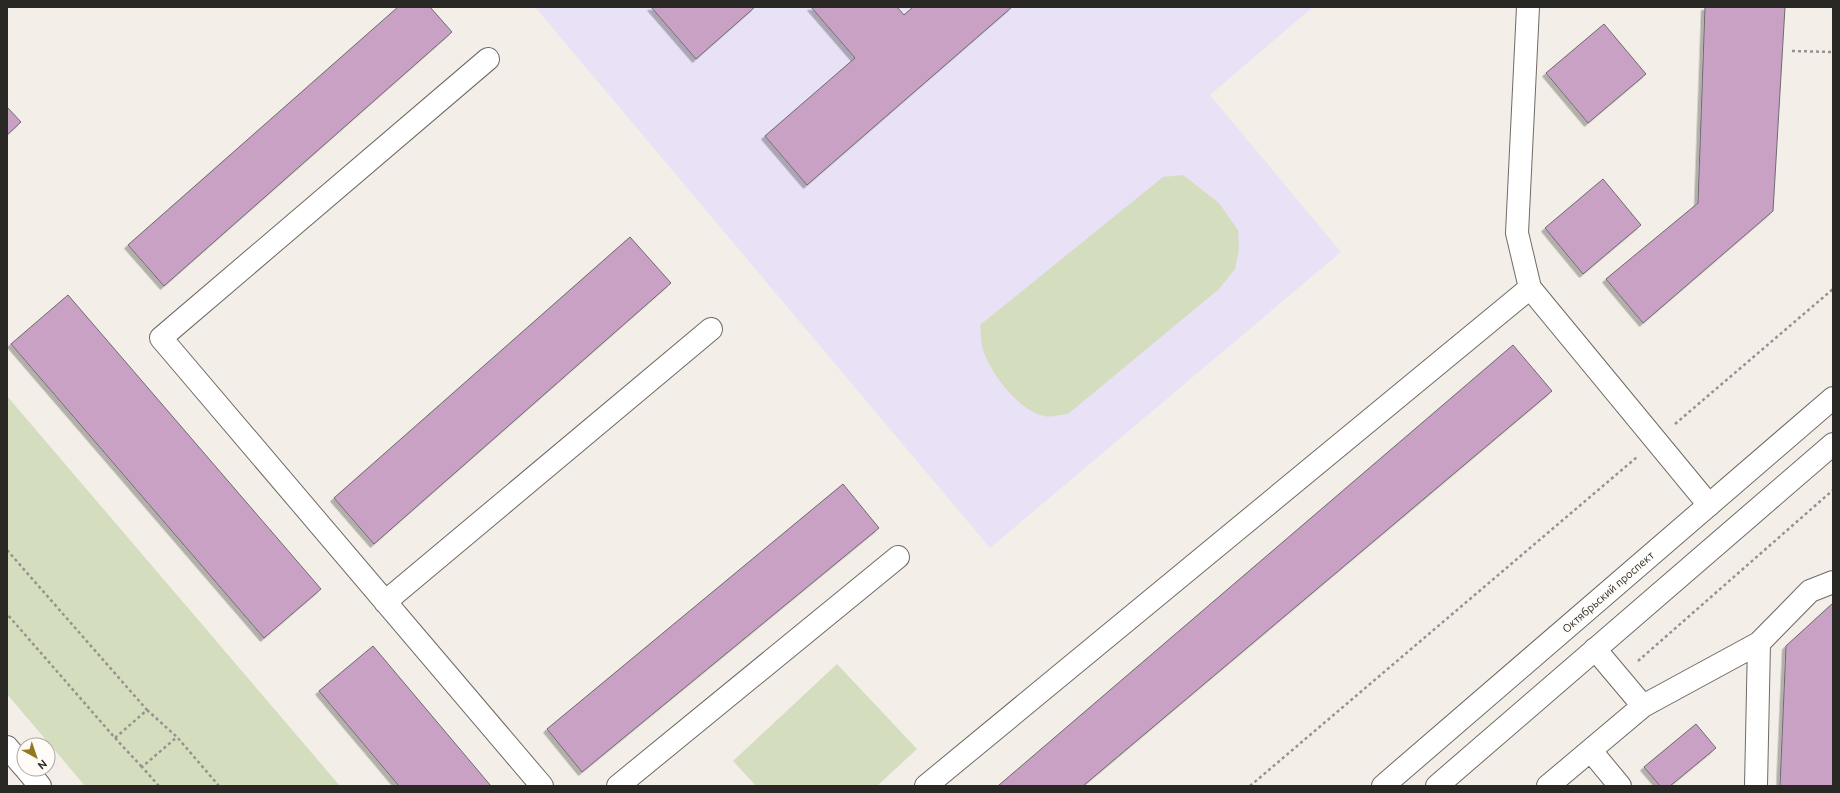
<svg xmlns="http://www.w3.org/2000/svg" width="1840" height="793" font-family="Ubuntu,sans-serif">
  <defs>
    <filter id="shadow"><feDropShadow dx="-3.5" dy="3.5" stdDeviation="0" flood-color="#0004"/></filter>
  </defs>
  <rect width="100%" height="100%" fill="#f4eee8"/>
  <path fill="#e9e1f6" d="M535,7h778l-103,88 131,157 -351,296z"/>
  <path fill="#d4debf" d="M1183,175l36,28 19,27 1,19 -4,20 -16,20 -151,125c-7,0 -17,4 -24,2 -26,-6 -53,-42 -61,-66 -2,-7 -2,-17 -3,-25l183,-148z
    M7,396l333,390h-255l-78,-92z
    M837,664l80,85 -40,37h-121l-23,-25z"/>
  <path fill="#c8a1c5" stroke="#706b70" filter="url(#shadow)" d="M398,7h32l22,25 -288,254 -36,-41z
    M651,7h104l-59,52z
    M811,7h86l7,8 9,-8h99l-205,178 -42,-49 90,-78z
    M1705,7h80l-12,204 -130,112 -37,-44 92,-76z
    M1604,24l42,50 -58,49 -42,-50z
    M7,107l14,15 -14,13z
    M1603,179l38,46 -58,49 -38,-46z
    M630,237l41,46 -297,261 -40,-46z
    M68,295l253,294 -57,49 -253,-294z
    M1513,345l39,46 -469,395h-85z
    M843,484l36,44 -297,244 -35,-43z
    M1833,603v183h-53l6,-140z
    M373,646l118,140h-92l-80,-95z
    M1696,724l20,24 -46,38h-10l-16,-19z"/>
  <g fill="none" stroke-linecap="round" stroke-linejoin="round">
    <defs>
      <path id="minor" d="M1528,7l-11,226 13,55 179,217
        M488,59l-327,279 381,448
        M385,602l326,-273
        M1595,649l48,57
        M7,747l17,20
        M1591,751l29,35
        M26,769l14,17
        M618,786l280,-229
        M926,786l604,-498
        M1548,786l95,-80 116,-63
        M1756,786l3,-143 51,-52 23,-9"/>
      <path id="major" d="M1383,786l450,-388
        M1437,786l396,-342"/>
    </defs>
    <use href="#minor" stroke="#6f6a65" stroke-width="24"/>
    <use href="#major" stroke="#6f6a65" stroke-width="24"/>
    <path stroke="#96928d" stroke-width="2.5" stroke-dasharray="3 3" stroke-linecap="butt" d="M1792,51l41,1
      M1675,424l158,-135
      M7,550l140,160 -32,28 -108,-124
      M1638,661l195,-171
      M147,710l30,27 42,49
      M115,738l27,29
      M159,786l-17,-19 35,-30
      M1250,786l387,-329"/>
    <use href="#minor" stroke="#fff" stroke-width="22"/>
    <use href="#major" stroke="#fff" stroke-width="22"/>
  </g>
  <g text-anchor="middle" stroke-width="4" stroke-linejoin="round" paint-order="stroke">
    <g font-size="11" fill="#2a2825" stroke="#fffcf8">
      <text transform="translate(1608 592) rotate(-41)" y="4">Октябрьский проспект</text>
    </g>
  </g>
  <rect width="1840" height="793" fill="none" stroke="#2a2825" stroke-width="16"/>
  <g transform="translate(36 757) rotate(140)"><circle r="19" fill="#fffcf8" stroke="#aaa7a4"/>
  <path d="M0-3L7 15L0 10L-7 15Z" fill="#92781e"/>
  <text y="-6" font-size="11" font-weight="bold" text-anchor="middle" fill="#2a2825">N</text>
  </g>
</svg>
